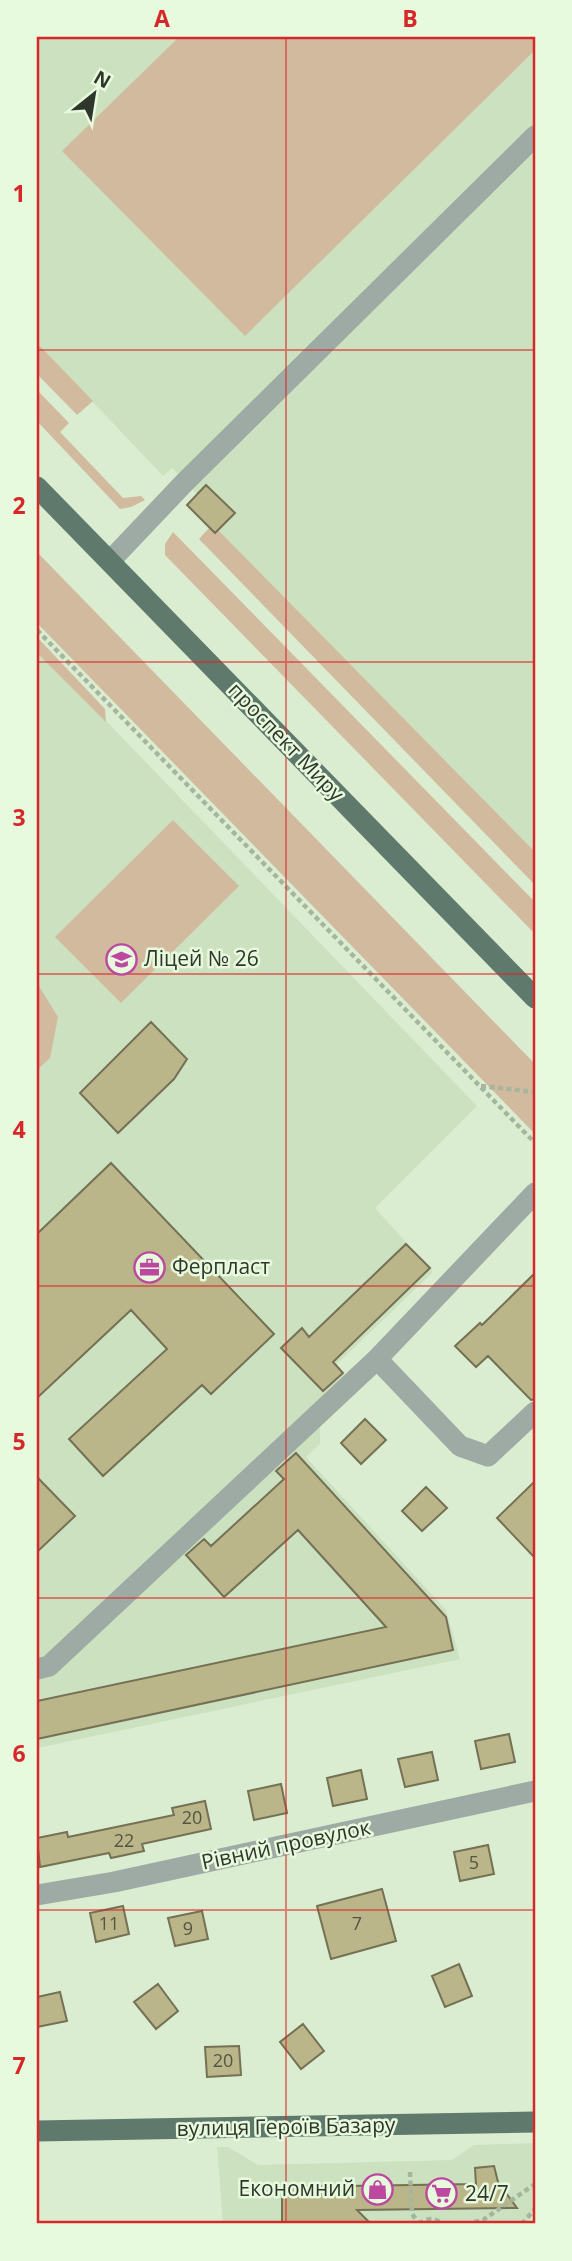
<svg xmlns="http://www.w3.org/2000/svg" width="572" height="2261" font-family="'Open Sans',sans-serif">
  <rect width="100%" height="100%" fill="#dbedd0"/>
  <path fill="#cce1bf" d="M37,37h498v815l-317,-321 -3,2 -28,-28 10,-11 -25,-26 -9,8 -126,-133z
    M37,653l74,73 366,380 -102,102 58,64 -97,93 21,26 -37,36v17l-14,13 140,153 14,49 -423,89z
    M535,2143v70l-10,11h-302l-6,-77h11l30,18 194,-5 22,-15z"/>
  <path fill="#d2ba9f" d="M179,37h351l5,5v8l-290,286 -183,-185z
    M37,343l56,58 -16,14 -40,-41z
    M37,390l32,33 -9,9 63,66 18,-2 4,4 -14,7 -11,2 -83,-88z
    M210,527l5,6 3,-3 317,322v33l-336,-346z
    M173,532l362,370v32l-370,-379v-11z
    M37,552l498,512v70l-498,-511z
    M37,637l68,72 1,13 -69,-69z
    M173,820l66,66 -118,117 -66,-66z
    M37,983l21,34 -8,41 -13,12z"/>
  <path fill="#bbb689" stroke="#747155" stroke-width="2" d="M206,485l29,28 -20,20 -28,-28z
    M151,1022l36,37 -13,20 -56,54 -38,-40z
    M111,1163l163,171 -63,60 -9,-9 -99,91 -34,-37 98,-90 -36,-39 -94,88v-164z
    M406,1244l24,24 -97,94 10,11 -20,18 -42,-43 21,-20 7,9z
    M535,1273v126l-4,1 -43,-44 -12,11 -21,-21 25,-23 2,2z
    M365,1419l21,21 -25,24 -20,-21z
    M296,1453l150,164 7,33 -416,89v-38l349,-74 -88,-97 -74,67 -38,-42 18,-16 7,7 73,-67 -8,-8z
    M37,1477l38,39 -38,36z
    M535,1481v77l-38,-40z
    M426,1487l21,21 -25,23 -20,-20z
    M509,1734l6,28 -34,7 -6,-28z
    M432,1752l6,28 -33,7 -7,-28z
    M361,1770l6,29 -34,7 -6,-28z
    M281,1784l6,29 -33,7 -6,-29z
    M205,1801l6,28 -69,15 2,7 -33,7 -2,-5 -69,14 -3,-29 30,-6 1,5 106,-22 -2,-7z
    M488,1845l6,29 -34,7 -6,-29z
    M382,1889l14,52 -65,18 -14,-53z
    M123,1906l6,28 -33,8 -6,-29z
    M202,1911l6,28 -33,7 -7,-28z
    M459,1964l13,32 -27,11 -13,-31z
    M158,1984l20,27 -22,18 -22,-27z
    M60,1992l7,29 -30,6v-30z
    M303,2024l21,27 -23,18 -21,-27z
    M239,2046l2,29 -34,2 -2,-30z
    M494,2166l4,16 19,26 -160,2 14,14h-89v-37l194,-3 -1,-16z"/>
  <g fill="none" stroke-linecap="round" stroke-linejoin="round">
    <path stroke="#a6b59d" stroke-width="4.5" stroke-dasharray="5 3.5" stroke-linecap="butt" d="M37,630l498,513
      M481,1086l54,6
      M410,2172l2,42 7,9
      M419,2224c7,-6 16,-7 23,0
      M466,2224l17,-4 52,-36
      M522,2224l13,-15"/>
    <path stroke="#9daba4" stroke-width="21" d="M110,561l75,-79 350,-346
      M535,1412l-47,44 -28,-10 -83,-87 158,-166
      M37,1669l12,-3 328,-307
      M37,1895l77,-13 421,-91"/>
    <path stroke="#5f796d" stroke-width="21" d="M37,487l498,511
      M37,2131l498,-9"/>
  </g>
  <path fill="none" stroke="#d62828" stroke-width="2" stroke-opacity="0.55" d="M286,37v2187M37,350h498M37,662h498M37,974h498M37,1286h498M37,1598h498M37,1910h498"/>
  <defs>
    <symbol id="school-ring" viewBox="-11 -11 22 22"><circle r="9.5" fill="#e8fadd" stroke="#bc48a0" stroke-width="1.5"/><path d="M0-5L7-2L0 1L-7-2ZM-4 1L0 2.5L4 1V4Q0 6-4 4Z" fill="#bc48a0"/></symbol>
    <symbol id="office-ring" viewBox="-11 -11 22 22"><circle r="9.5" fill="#e8fadd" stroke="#bc48a0" stroke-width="1.5"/><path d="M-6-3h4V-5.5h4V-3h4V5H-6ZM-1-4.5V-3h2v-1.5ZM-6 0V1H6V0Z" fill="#bc48a0"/></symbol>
    <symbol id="shop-ring" viewBox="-11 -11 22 22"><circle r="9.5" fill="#e8fadd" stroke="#bc48a0" stroke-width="1.5"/><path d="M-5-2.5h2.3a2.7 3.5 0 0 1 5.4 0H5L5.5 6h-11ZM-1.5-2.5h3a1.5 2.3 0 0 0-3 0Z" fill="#bc48a0"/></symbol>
    <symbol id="supermarket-ring" viewBox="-11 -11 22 22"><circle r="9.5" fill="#e8fadd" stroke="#bc48a0" stroke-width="1.5"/><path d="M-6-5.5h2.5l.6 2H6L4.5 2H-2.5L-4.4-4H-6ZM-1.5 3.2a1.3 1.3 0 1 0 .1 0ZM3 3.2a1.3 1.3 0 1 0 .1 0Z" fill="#bc48a0"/></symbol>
  </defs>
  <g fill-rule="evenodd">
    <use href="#school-ring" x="104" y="942" width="35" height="35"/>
    <use href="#office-ring" x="132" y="1250" width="35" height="35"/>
    <use href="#shop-ring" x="360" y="2172" width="35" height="35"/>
    <use href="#supermarket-ring" x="424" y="2176" width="35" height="35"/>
  </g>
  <g text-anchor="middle" stroke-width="5" stroke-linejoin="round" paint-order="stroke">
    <g font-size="18" fill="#525642">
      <text x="192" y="1824">20</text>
      <text x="124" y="1847">22</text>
      <text x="474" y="1869">5</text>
      <text x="109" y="1930">11</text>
      <text x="357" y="1930">7</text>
      <text x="188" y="1935">9</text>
      <text x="223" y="2067">20</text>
    </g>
    <g font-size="21" fill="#2f362b" stroke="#e8fadd">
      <text transform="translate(286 742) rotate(46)" y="7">проспект Миру</text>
      <text transform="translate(286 1845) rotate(-12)" y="7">Рівний провулок</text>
      <text transform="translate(286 2127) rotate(-1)" y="7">вулиця Героїв Базару</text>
    </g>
    <g font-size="21" fill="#2f362b" stroke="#e8fadd" text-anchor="start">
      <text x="144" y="966">Ліцей № 26</text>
      <text x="172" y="1274">Ферпласт</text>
      <text x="355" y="2196" text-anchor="end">Економний</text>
      <text x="465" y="2201">24/7</text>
    </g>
  </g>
  <rect width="572" height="2261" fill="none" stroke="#e8fadd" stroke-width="77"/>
  <g transform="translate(94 94) rotate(30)" stroke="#e8fadd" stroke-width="5" paint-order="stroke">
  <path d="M0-5L12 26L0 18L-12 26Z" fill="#2f362b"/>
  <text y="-10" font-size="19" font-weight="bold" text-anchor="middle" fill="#2f362b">N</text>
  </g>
  <rect x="38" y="38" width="496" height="2184" fill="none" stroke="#d62828" stroke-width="2.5"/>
  <g font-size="23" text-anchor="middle" font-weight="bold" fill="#d62828">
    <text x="162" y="27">A</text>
    <text x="410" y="27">B</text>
    <text x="19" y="202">1</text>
    <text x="19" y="514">2</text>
    <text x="19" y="826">3</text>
    <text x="19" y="1138">4</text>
    <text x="19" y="1450">5</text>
    <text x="19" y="1762">6</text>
    <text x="19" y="2074">7</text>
  </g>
</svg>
